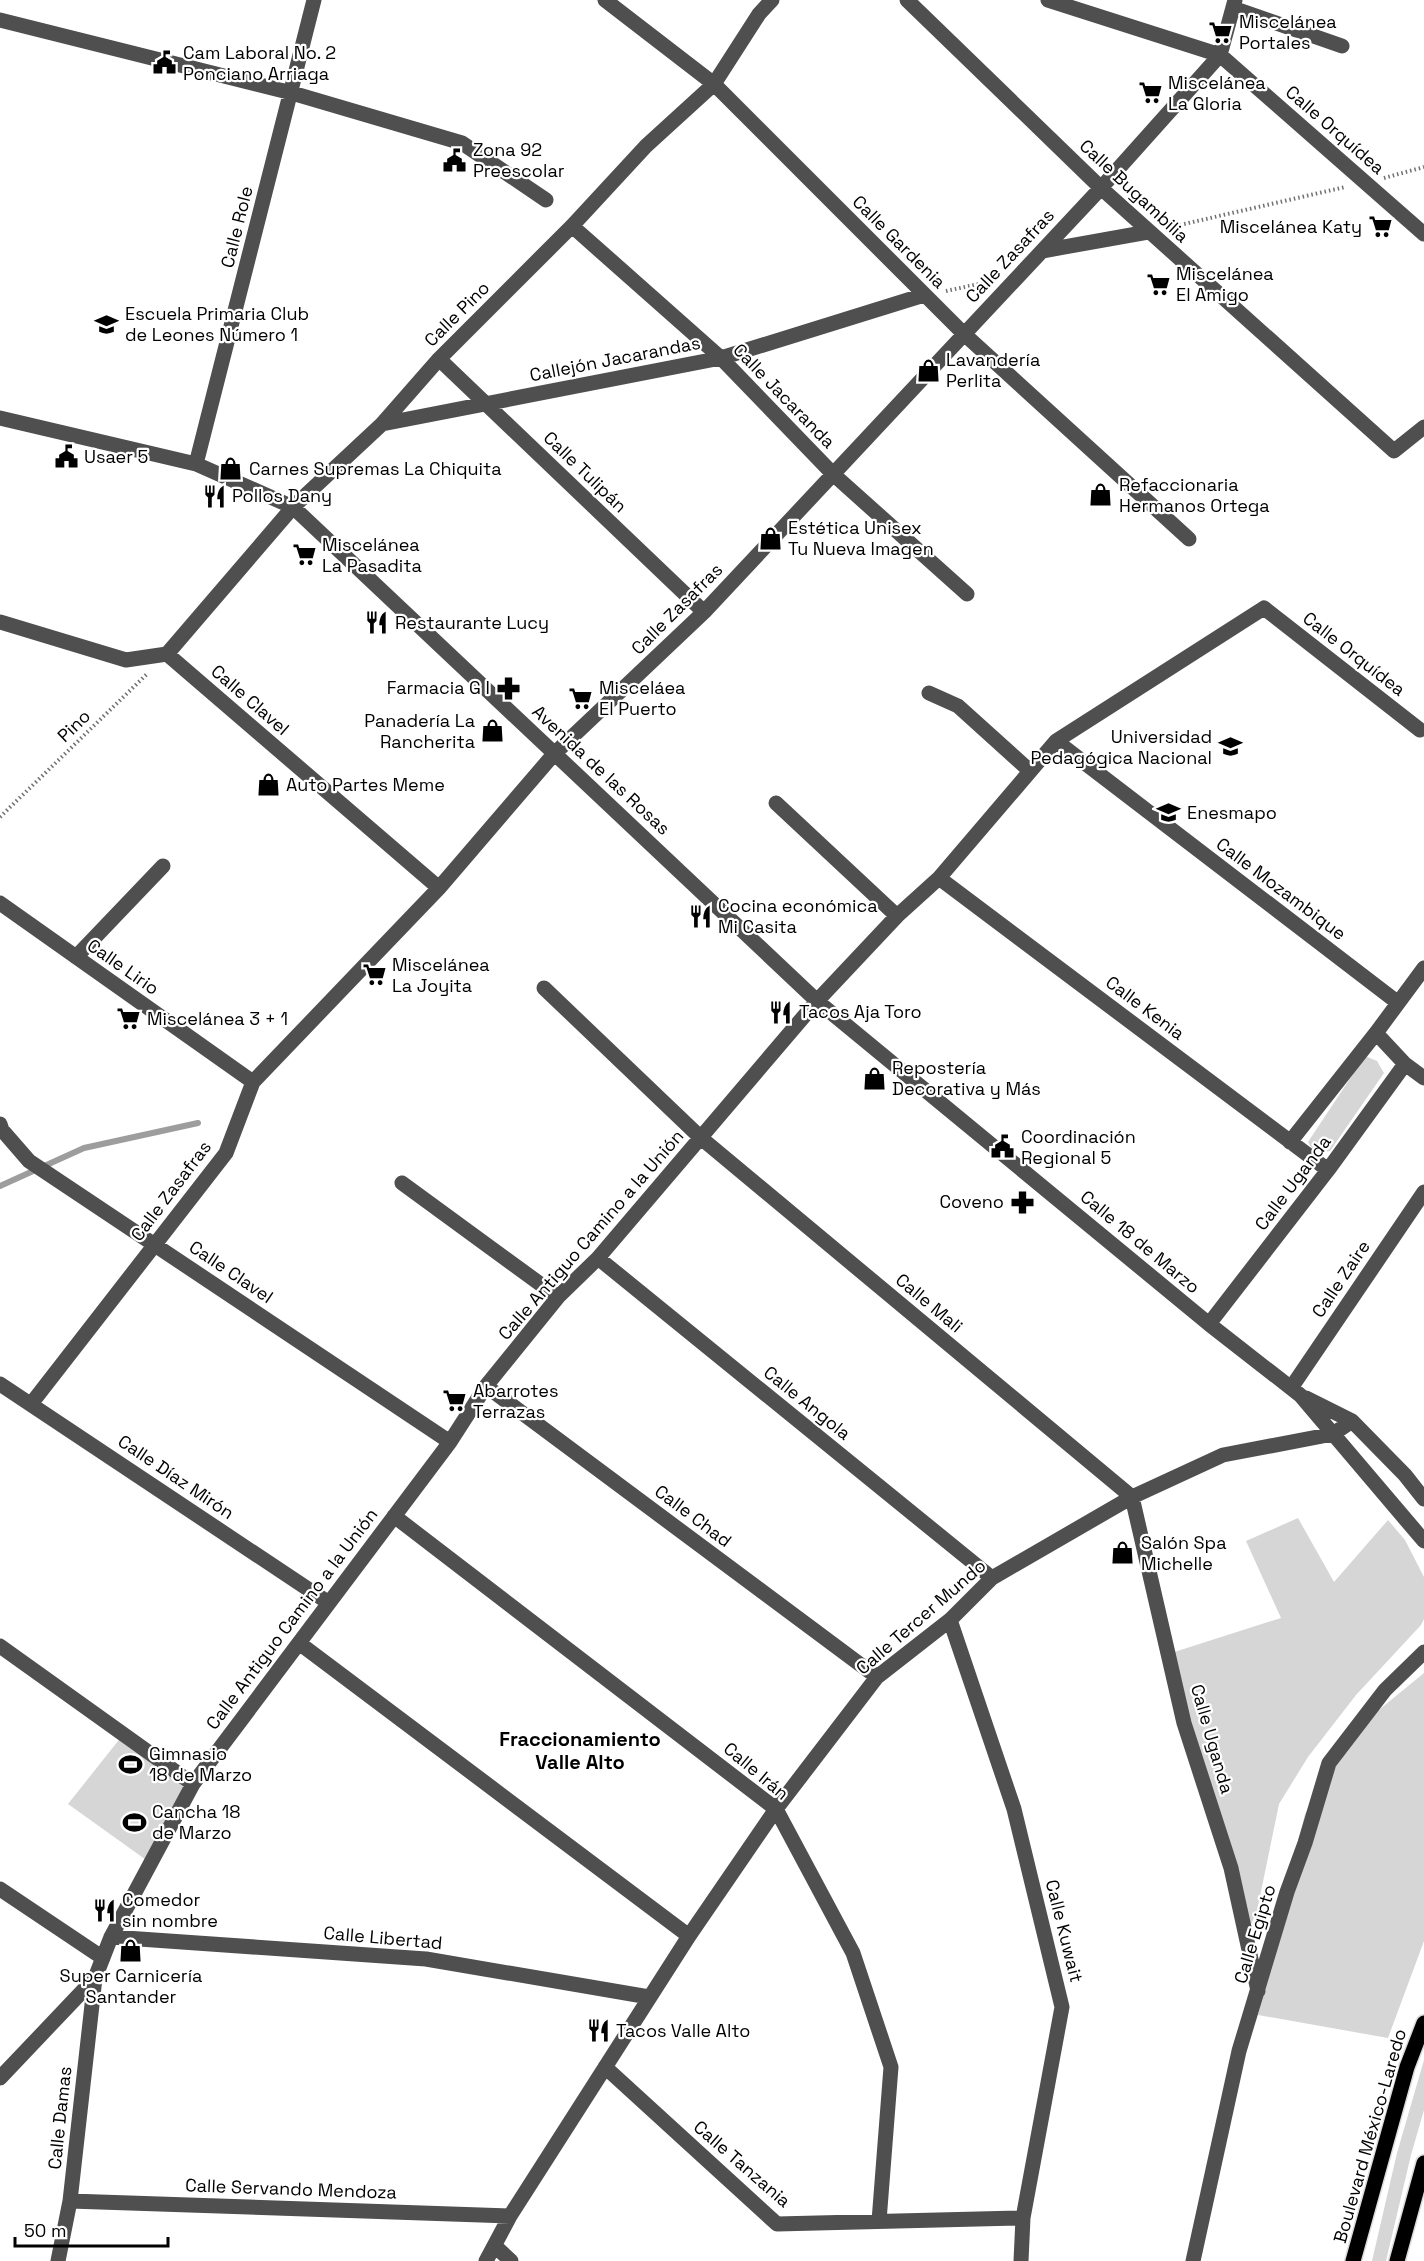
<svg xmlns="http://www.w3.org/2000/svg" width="1424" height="2261" font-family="'Space Grotesk',sans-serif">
  <rect width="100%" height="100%" fill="#fff"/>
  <path fill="#d6d6d6" d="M1365,1056l12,5 7,12 -54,78c-9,2 -18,0 -22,-9z
    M1298,1518l36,64 54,-62 17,20 19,37v42l-3,6 -65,70 -48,62 -29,47 -22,107 -11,24 -78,-281 113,-36 -35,-77z
    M1424,1673v268l-36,97 -130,-23 47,-201 36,-73z
    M122,1736l69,48 -42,78 -81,-58z
    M1424,2060v50l-13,45 -25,106h-14l25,-108z"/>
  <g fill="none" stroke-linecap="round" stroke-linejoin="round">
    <path stroke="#9d9d9d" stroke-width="6" d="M0,1186l84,-38 114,-25"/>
    <defs>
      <path id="major" d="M1353,2261l54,-194 17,-44
        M1397,2261l27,-98"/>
    </defs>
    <use href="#major" stroke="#dbdbdb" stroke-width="18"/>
    <path stroke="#717171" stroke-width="4" stroke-dasharray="1.5 3" stroke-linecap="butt" d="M1384,178l40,-11
      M1171,227l174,-40
      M946,291l42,-9
      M0,817l147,-143"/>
    <path stroke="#4f4f4f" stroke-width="15" d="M605,0l109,84 249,249 226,206
      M907,0l194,188 293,263 30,-24
      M1048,0l172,55 204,179
      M1233,8l109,38
      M0,20l292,73 170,50 84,57
      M572,226l149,132 112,116 134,120
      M1042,251l106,-19
      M439,359l265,253
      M0,418l196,46 97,43 524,494 392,323 91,71 124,146
      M382,424l339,-66 203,-63
      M196,464l118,-464
      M0,622l126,38 41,-6 272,234
      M167,654l126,-147 89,-83 57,-65 133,-133 74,-80 68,-62 45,-70 13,-14
      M929,693l29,13 72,65
      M1056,741l341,261
      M776,803l121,113
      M939,878l389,292
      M0,903l253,179
      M76,957l87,-91
      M544,988l157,150 431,359 52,226 47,145 27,123
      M1376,1033l29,31 19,14
      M0,1124l2,6 27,31 421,281
      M1290,1142l86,-109 48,-65
      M402,1183l156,114
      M598,1258l394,320
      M1209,1324l119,-154 77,-106
      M0,1384l329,219
      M486,1386l391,291
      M1291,1388l133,-196
      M1306,1398l46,23 53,54 19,24
      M31,1404l195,-251 27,-71 186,-194 115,-134 150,-142 397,-424 119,-133 15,-55
      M394,1516l382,293 77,144 38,114 -12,154
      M950,1620l64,189 48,198 -39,211 -2,43
      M299,1643l390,293
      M0,1646l193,138
      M0,1889l103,69
      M111,1937l315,22 223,38
      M605,2067l172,157 246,-6
      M0,2078l95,-100 16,-41 82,-153 257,-342 36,-56 72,-89 40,-39 219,-257 80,-85 42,-38 117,-137 208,-133 156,122
      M70,2201l440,15
      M495,2246l16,15
      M58,2261l12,-60 25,-223
      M486,2261l24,-45 179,-280 87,-127 101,-132 73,-57 42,-42 140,-81 91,-42 110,-21 19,-13
      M1193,2261l46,-210 48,-159 18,-49 24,-80 56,-73 39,-38"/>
    <use href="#major" stroke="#000" stroke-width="15"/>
  </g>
  <defs>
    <symbol id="supermarket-bare" viewBox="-9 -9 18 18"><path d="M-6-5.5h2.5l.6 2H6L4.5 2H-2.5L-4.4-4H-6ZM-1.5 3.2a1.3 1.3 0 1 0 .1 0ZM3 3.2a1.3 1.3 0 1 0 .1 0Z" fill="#000" stroke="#fff" stroke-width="2.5" paint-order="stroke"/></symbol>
    <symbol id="civic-bare" viewBox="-9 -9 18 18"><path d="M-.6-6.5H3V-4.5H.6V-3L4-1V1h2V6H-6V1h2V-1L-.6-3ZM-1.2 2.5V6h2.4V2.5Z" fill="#000" stroke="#fff" stroke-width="2.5" paint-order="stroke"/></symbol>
    <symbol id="school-bare" viewBox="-9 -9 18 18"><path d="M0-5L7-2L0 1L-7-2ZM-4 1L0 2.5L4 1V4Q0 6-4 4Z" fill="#000" stroke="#fff" stroke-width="2.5" paint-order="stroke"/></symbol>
    <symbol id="shop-bare" viewBox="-9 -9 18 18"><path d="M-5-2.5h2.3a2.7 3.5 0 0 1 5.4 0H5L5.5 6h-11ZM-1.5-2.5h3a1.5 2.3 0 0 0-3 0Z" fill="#000" stroke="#fff" stroke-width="2.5" paint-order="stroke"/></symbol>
    <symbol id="restaurant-bare" viewBox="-9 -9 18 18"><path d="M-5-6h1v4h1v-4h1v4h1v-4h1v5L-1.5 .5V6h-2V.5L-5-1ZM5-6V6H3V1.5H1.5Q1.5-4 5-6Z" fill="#000" stroke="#fff" stroke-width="2.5" paint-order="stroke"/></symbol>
    <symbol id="pharmacy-bare" viewBox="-9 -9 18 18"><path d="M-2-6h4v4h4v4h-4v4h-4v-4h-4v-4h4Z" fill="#000" stroke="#fff" stroke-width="2.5" paint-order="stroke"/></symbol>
    <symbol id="university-bare" viewBox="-9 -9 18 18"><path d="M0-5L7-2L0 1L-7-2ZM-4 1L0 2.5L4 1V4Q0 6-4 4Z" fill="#000" stroke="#fff" stroke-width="2.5" paint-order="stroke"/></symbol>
    <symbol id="stadium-bare" viewBox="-9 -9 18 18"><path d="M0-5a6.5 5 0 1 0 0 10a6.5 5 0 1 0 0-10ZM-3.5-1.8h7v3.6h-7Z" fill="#000" stroke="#fff" stroke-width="2.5" paint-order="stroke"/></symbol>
  </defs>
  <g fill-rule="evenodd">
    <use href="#supermarket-bare" x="1204" y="16" width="33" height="33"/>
    <use href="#civic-bare" x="148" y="46" width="33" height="33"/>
    <use href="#supermarket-bare" x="1134" y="76" width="33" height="33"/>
    <use href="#civic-bare" x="438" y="144" width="33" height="33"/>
    <use href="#supermarket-bare" x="1364" y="210" width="33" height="33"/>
    <use href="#supermarket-bare" x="1142" y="268" width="33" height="33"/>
    <use href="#school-bare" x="90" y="308" width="33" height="33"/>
    <use href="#shop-bare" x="912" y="354" width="33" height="33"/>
    <use href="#civic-bare" x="50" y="440" width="33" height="33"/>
    <use href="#shop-bare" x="214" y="452" width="33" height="33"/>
    <use href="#shop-bare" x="1084" y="478" width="33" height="33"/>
    <use href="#restaurant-bare" x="198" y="480" width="33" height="33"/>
    <use href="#shop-bare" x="754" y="522" width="33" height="33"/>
    <use href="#supermarket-bare" x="288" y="538" width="33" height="33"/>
    <use href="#restaurant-bare" x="360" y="606" width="33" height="33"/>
    <use href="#pharmacy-bare" x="492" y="672" width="33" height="33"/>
    <use href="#supermarket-bare" x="564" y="682" width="33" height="33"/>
    <use href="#shop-bare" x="476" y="714" width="33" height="33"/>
    <use href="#university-bare" x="1214" y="730" width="33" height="33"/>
    <use href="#shop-bare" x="252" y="768" width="33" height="33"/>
    <use href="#university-bare" x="1152" y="796" width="33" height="33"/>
    <use href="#restaurant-bare" x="684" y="900" width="33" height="33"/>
    <use href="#supermarket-bare" x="358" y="958" width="33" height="33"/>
    <use href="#restaurant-bare" x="764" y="996" width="33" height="33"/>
    <use href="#supermarket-bare" x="112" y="1002" width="33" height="33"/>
    <use href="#shop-bare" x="858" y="1062" width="33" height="33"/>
    <use href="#civic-bare" x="986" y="1130" width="33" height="33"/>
    <use href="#pharmacy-bare" x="1006" y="1186" width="33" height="33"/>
    <use href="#supermarket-bare" x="438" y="1384" width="33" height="33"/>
    <use href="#shop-bare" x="1106" y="1536" width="33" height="33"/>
    <use href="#stadium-bare" x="114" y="1748" width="33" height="33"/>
    <use href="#stadium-bare" x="118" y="1806" width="33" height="33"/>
    <use href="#restaurant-bare" x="88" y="1894" width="33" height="33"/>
    <use href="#shop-bare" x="114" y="1934" width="33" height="33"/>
    <use href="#restaurant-bare" x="582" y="2014" width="33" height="33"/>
  </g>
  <g text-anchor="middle" stroke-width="4.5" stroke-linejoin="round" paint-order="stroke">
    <g font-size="18" fill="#000" stroke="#fff" text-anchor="start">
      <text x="1239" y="28">Miscelánea<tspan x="1239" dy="21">Portales</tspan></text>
      <text x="183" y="59">Cam Laboral No. 2<tspan x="183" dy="21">Ponciano Arriaga</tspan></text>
      <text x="1168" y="89">Miscelánea<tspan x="1168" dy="21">La Gloria</tspan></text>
      <text x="473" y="156">Zona 92<tspan x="473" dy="21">Preescolar</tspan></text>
      <text x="1362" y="233" text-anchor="end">Miscelánea Katy</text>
      <text x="1176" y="280">Miscelánea<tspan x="1176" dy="21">El Amigo</tspan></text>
      <text x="125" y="320">Escuela Primaria Club<tspan x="125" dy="21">de Leones Número 1</tspan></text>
      <text x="946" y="366">Lavandería<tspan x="946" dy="21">Perlita</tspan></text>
      <text x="84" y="463">Usaer 5</text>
      <text x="249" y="475">Carnes Supremas La Chiquita</text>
      <text x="1119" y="491">Refaccionaria<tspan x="1119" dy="21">Hermanos Ortega</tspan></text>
      <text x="232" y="502">Pollos Dany</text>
      <text x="788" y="534">Estética Unisex<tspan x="788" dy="21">Tu Nueva Imagen</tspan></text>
      <text x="322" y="551">Miscelánea<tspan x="322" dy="21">La Pasadita</tspan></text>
      <text x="395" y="629">Restaurante Lucy</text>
      <text x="490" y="694" text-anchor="end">Farmacia G I</text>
      <text x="599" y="694">Misceláea<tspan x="599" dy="21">El Puerto</tspan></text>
      <text x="475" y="727" text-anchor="end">Panadería La<tspan x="475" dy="21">Rancherita</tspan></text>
      <text x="1212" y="743" text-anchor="end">Universidad<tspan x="1212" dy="21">Pedagógica Nacional</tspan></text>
      <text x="286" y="791">Auto Partes Meme</text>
      <text x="1187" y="819">Enesmapo</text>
      <text x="718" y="912">Cocina económica<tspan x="718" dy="21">Mi Casita</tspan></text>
      <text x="392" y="971">Miscelánea<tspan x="392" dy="21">La Joyita</tspan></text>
      <text x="799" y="1018">Tacos Aja Toro</text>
      <text x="147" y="1025">Miscelánea 3 + 1</text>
      <text x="892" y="1074">Repostería<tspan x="892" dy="21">Decorativa y Más</tspan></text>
      <text x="1021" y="1143">Coordinación<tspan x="1021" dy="21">Regional 5</tspan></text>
      <text x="1004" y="1208" text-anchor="end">Coveno</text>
      <text x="473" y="1397">Abarrotes<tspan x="473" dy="21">Terrazas</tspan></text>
      <text x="1141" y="1549">Salón Spa<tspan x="1141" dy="21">Michelle</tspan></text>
      <text x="149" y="1760">Gimnasio<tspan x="149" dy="21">18 de Marzo</tspan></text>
      <text x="152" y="1818">Cancha 18<tspan x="152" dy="21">de Marzo</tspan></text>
      <text x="122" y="1906">Comedor<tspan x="122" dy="21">sin nombre</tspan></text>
      <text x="131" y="1982" text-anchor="middle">Super Carnicería<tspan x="131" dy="21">Santander</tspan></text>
      <text x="616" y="2037">Tacos Valle Alto</text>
    </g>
    <g font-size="18" fill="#000" stroke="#fff">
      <text transform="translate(1335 130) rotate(41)" y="6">Calle Orquídea</text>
      <text transform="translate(1134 191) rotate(43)" y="6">Calle Bugambilia</text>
      <text transform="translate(237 227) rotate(-76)" y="6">Calle Role</text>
      <text transform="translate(899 242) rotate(45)" y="6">Calle Gardenia</text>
      <text transform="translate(1010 256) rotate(-47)" y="6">Calle Zasafras</text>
      <text transform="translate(457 314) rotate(-45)" y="6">Calle Pino</text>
      <text transform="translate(615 359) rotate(-11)" y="6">Callejón Jacarandas</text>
      <text transform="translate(784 396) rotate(46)" y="6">Calle Jacaranda</text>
      <text transform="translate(585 472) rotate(44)" y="6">Calle Tulipán</text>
      <text transform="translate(677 609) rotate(-45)" y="6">Calle Zasafras</text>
      <text transform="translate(1354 654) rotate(38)" y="6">Calle Orquídea</text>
      <text transform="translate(250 700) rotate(41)" y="6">Calle Clavel</text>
      <text transform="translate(74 726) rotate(-44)" y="6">Pino</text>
      <text transform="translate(601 770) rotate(43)" y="6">Avenida de las Rosas</text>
      <text transform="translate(1281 889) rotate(37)" y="6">Calle Mozambique</text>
      <text transform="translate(123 967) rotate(35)" y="6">Calle Lirio</text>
      <text transform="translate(1145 1008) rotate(37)" y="6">Calle Kenia</text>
      <text transform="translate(1293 1183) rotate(-53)" y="6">Calle Uganda</text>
      <text transform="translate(171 1191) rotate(-53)" y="6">Calle Zasafras</text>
      <text transform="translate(591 1235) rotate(-49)" y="6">Calle Antiguo Camino a la Unión</text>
      <text transform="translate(1140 1242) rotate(40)" y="6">Calle 18 de Marzo</text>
      <text transform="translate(231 1272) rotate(34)" y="6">Calle Clavel</text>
      <text transform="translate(1341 1279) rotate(-56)" y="6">Calle Zaire</text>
      <text transform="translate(929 1303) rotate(40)" y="6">Calle Mali</text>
      <text transform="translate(807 1403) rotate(39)" y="6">Calle Angola</text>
      <text transform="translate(176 1477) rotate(34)" y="6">Calle Díaz Mirón</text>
      <text transform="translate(693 1516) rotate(37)" y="6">Calle Chad</text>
      <text transform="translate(921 1617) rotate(-41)" y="6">Calle Tercer Mundo</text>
      <text transform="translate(292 1619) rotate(-53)" y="6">Calle Antiguo Camino a la Unión</text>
      <text transform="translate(1212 1739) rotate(74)" y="6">Calle Uganda</text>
      <text transform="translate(756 1771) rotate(40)" y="6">Calle Irán</text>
      <text transform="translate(1064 1931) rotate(76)" y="6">Calle Kuwait</text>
      <text transform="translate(1255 1934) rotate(-73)" y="6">Calle Egipto</text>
      <text transform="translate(383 1938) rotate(5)" y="6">Calle Libertad</text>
      <text transform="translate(60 2118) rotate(-84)" y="6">Calle Damas</text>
      <text transform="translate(1370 2136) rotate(-74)" y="6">Boulevard México-Laredo</text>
      <text transform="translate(742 2164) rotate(41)" y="6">Calle Tanzania</text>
      <text transform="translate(291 2189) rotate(2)" y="6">Calle Servando Mendoza</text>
    </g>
    <g font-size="20" font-weight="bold" fill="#000" stroke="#fff">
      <text x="580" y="1746">Fraccionamiento<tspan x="580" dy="23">Valle Alto</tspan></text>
    </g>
  </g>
  <path d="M15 2237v9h153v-9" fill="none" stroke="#000000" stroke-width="3"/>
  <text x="24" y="2237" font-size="18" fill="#000000" stroke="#ffffff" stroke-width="4.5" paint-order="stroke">50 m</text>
</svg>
